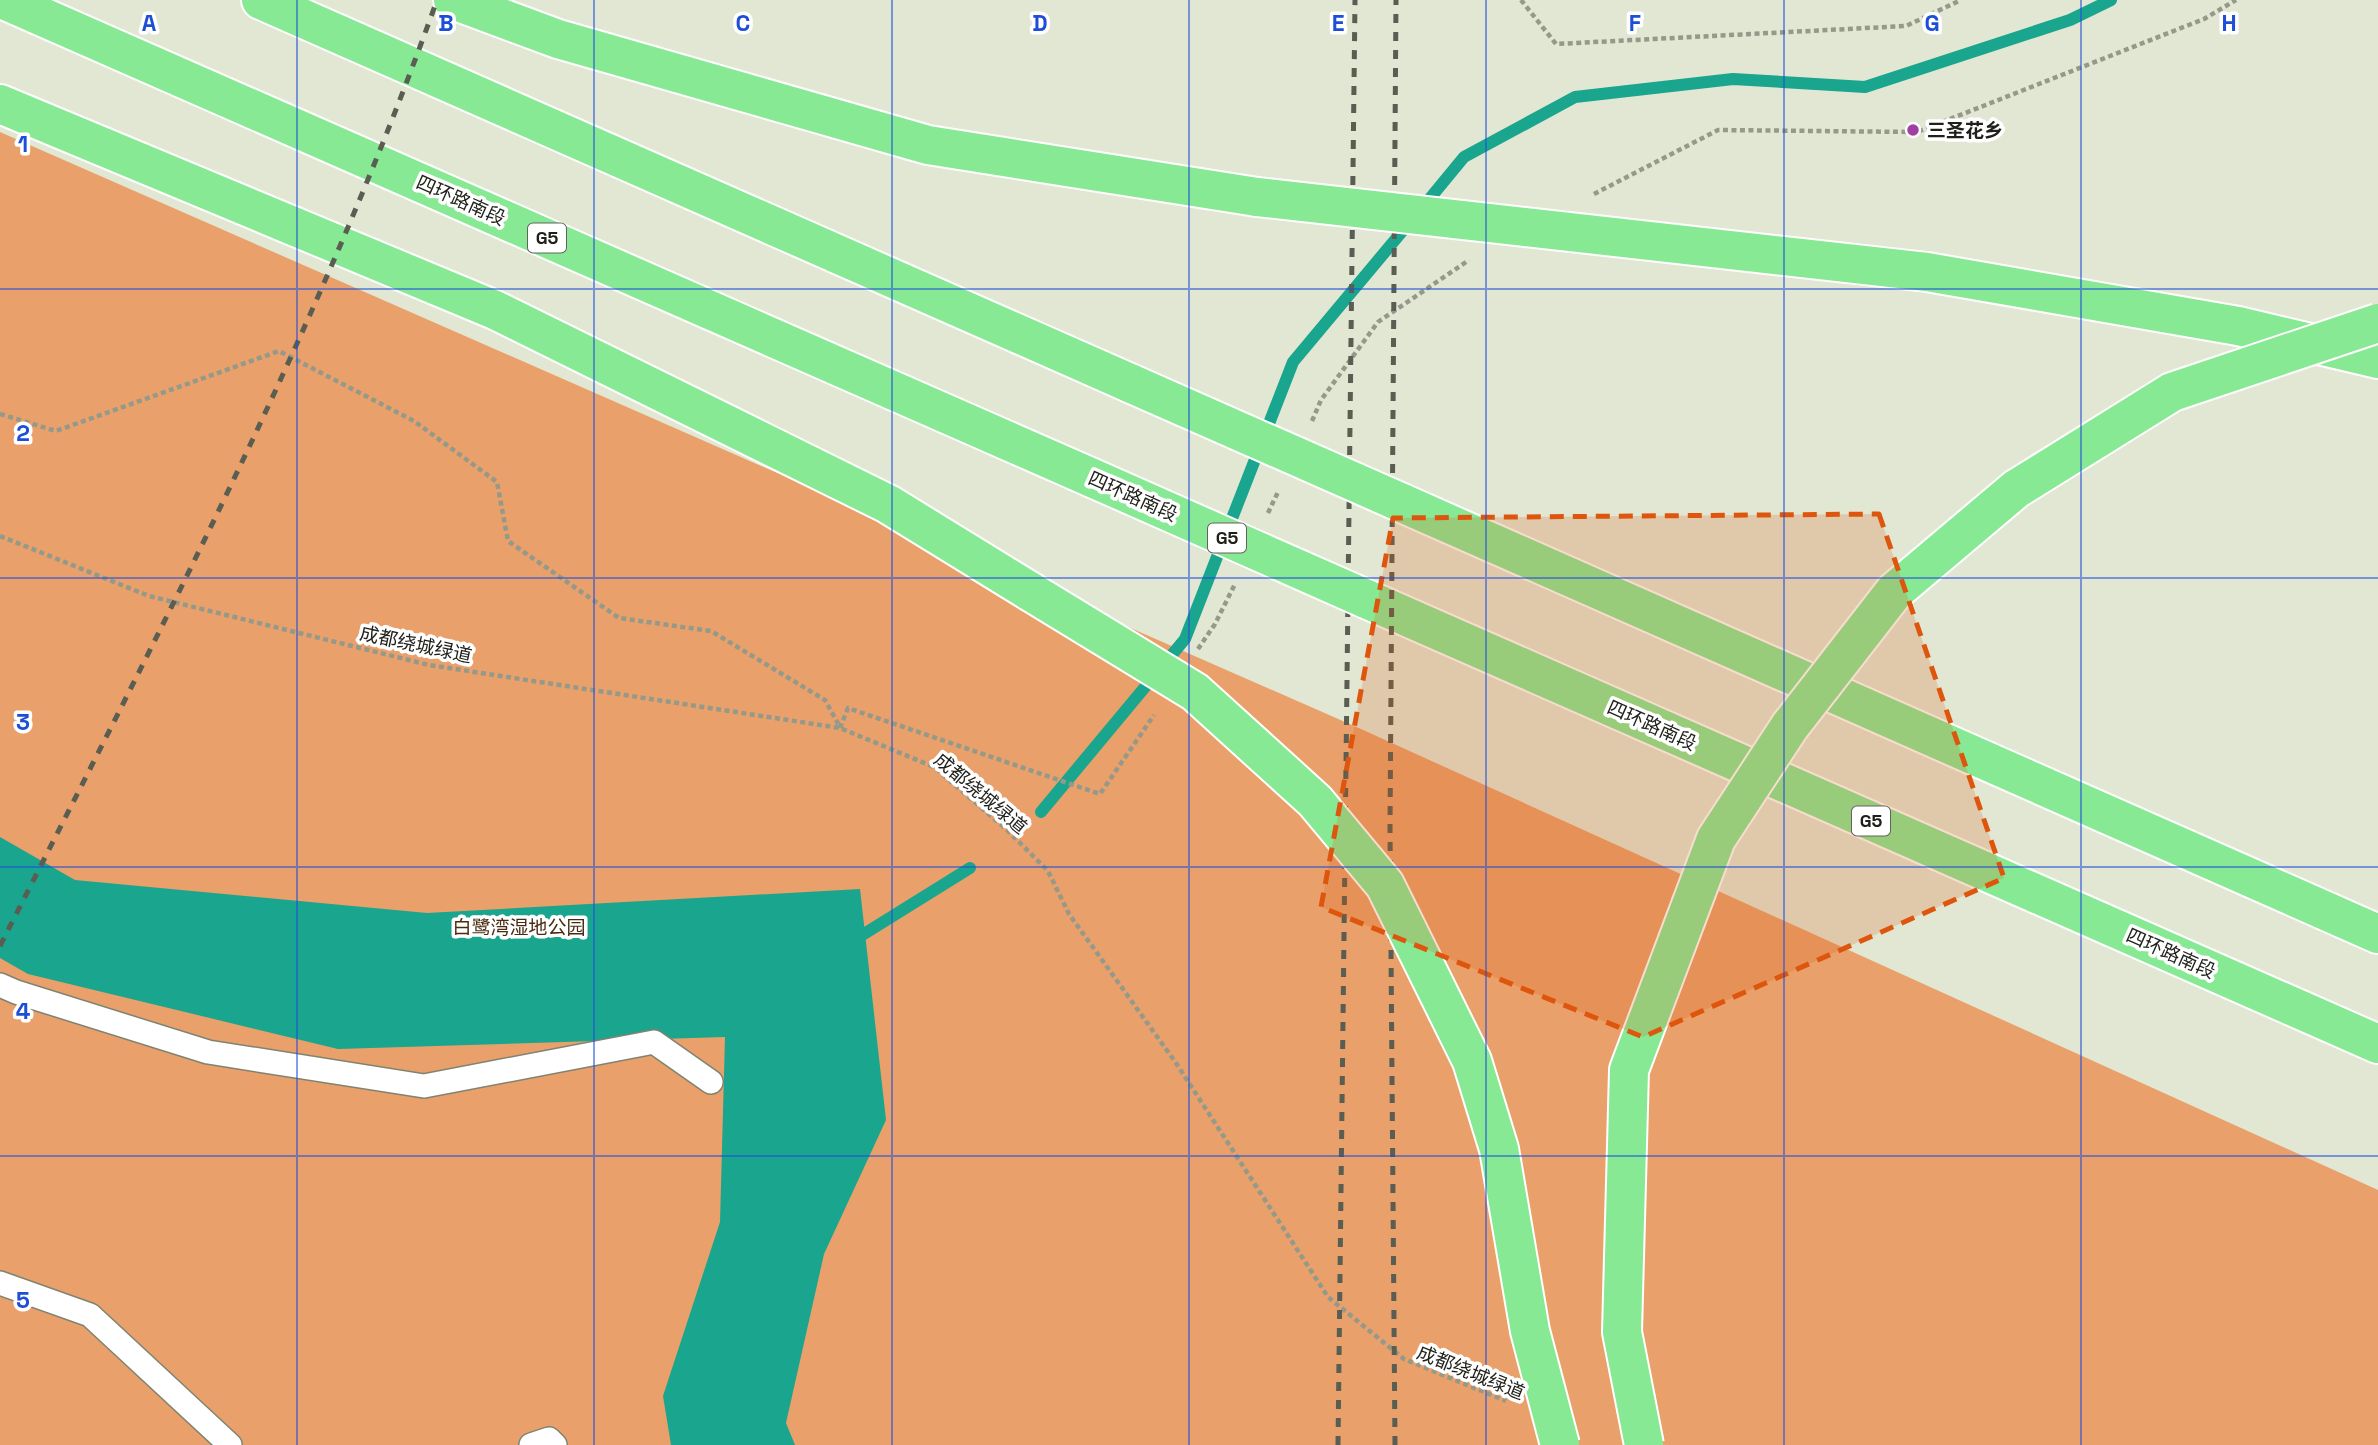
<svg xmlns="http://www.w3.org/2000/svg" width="2378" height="1445" font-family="'Space Grotesk','Noto Sans SC',sans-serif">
  <rect width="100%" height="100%" fill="#e2e7d3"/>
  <path fill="#e9a06a" d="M0,132l1361,597 1017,461v255h-2378z"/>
  <path fill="#19a58e" d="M0,837l75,43 352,33 433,-24 26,231 -62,134 -38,169 9,22h-124l-8,-49 57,-174 5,-185 -387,12 -310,-75 -28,-16z"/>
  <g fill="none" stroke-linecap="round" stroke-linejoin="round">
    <path stroke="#19a58e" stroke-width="12" d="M1422,208l42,-51 111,-60 158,-18 132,8 205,-67 41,-20
      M1041,812l144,-173 108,-277 117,-140
      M851,942l119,-74"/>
    <defs>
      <path id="lane" d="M0,985l16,7 192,60 216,34 230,-44 57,40
        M0,1283l90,32 140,130
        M531,1445l18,-6 6,6"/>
      <path id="highway" d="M4,0l1086,477
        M261,0l871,384
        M453,0l105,39 370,106 329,52
        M0,104l495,206 393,194 143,88
        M2238,326l140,33
        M1402,503l976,431
        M1364,598l1014,446"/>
    </defs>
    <use href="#lane" stroke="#7f8371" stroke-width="26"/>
    <use href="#highway" stroke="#fff" stroke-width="42"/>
    <path stroke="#95998a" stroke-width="4.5" stroke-dasharray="5 3.5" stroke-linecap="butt" d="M1521,0l35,44 350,-18 55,-26
      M1594,194l124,-64 199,2 287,-113 32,-19
      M0,414l56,17 223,-80 135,70 83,61 11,59 111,77 92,13 114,69 15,27
      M1312,421l9,-21 57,-78 91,-62
      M1268,513l10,-21
      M0,536l149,60 280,69 411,63 94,39 72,62 42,42 21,43 107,149 152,234 76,62 102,42
      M1198,649l17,-25 20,-40
      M840,728l8,-20 252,86 54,-79"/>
    <use href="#lane" stroke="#fff" stroke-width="23"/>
    <use href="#highway" stroke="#88e995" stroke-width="38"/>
    <path stroke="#5a5d52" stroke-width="5" stroke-dasharray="9 9" stroke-linecap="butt" d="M0,946c157,-310 320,-618 437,-946
      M1338,1445l17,-1445
      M1395,1445l-5,-617 6,-828"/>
    <defs>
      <path id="highway-bridge" d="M1257,197l670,75 311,54
        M1132,384l270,119
        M1090,477l274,121
        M1031,592l164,100 120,109 70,84 87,176 27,88 31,182 30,114
        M1644,1445l-22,-113 7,-262 87,-231 74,-113 104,-134 122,-103 156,-97 206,-69"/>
    </defs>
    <use href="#highway-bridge" stroke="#fff" stroke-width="42" stroke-linecap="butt"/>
    <use href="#highway-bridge" stroke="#88e995" stroke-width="38"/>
  </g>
  <path fill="#de560d" fill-opacity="0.2" stroke="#de560d" stroke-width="5" stroke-dasharray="14 9" stroke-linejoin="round" d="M1879,514l125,364 -361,159 -322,-130 72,-389z"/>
  <path fill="none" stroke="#1d4ed8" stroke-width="2" stroke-opacity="0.55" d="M297,0v1445M594,0v1445M892,0v1445M1189,0v1445M1486,0v1445M1784,0v1445M2081,0v1445M0,289h2378M0,578h2378M0,867h2378M0,1156h2378"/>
  <circle fill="#a13da3" stroke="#fff" stroke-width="2.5" cx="1913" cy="130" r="7"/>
  <g text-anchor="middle" stroke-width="7" stroke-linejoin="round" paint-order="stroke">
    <g fill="#fff" stroke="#62635e" stroke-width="2">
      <rect x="528" y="223.5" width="38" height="29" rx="5"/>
      <rect x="1208" y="523.5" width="38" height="29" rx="5"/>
      <rect x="1852" y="806.5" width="38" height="29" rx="5"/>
    </g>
    <g font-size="18" font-weight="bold" fill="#1e2019">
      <text x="547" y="244">G5</text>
      <text x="1227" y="544">G5</text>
      <text x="1871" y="827">G5</text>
    </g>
    <g font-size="19" font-weight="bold" fill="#1e2019" stroke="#fff" text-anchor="start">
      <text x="1927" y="137">三圣花乡</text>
    </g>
    <g font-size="19" fill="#1e2019" stroke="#fff">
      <text transform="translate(461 200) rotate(24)" y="7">四环路南段</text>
      <text transform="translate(1133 496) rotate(24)" y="7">四环路南段</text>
      <text transform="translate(416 644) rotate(12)" y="7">成都绕城绿道</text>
      <text transform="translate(1652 725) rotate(24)" y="7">四环路南段</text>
      <text transform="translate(981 793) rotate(40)" y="7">成都绕城绿道</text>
      <text transform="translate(2171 953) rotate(24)" y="7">四环路南段</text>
      <text transform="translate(1471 1372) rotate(22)" y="7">成都绕城绿道</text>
    </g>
    <g font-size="19" fill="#492b12" stroke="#fff">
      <text x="519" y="934">白鹭湾湿地公园</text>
    </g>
  </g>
  <g font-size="23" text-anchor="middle" font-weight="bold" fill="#1d4ed8" stroke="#fff" stroke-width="7" stroke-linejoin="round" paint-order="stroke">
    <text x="149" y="31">A</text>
    <text x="446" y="31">B</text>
    <text x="743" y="31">C</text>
    <text x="1040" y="31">D</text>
    <text x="1338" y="31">E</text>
    <text x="1635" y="31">F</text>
    <text x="1932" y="31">G</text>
    <text x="2229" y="31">H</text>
    <text x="23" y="152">1</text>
    <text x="23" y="441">2</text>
    <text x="23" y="730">3</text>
    <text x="23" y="1019">4</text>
    <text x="23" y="1308">5</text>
  </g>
</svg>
